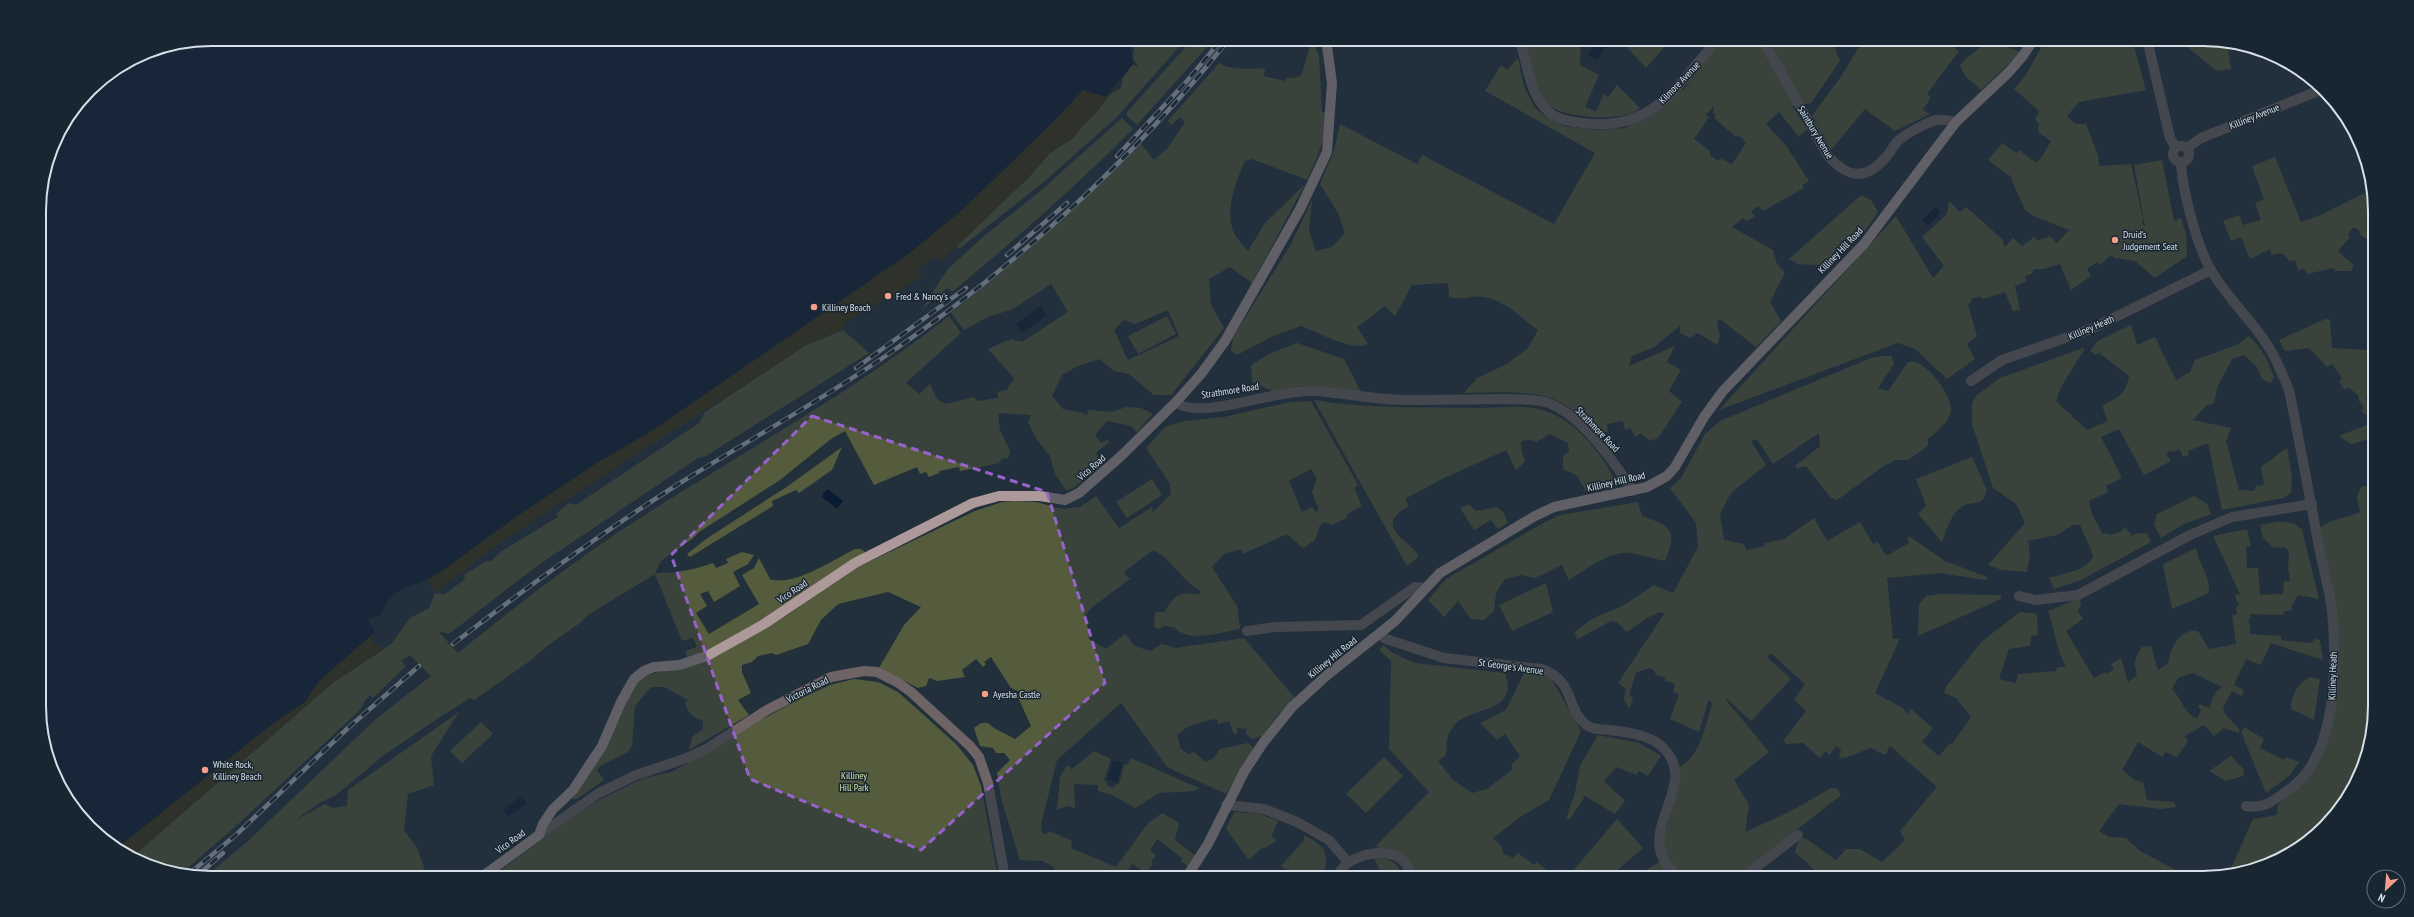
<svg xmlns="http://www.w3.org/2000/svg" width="2414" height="917" font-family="'PT Sans Narrow',sans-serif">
  <rect width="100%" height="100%" fill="#22303c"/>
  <path fill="#545c3d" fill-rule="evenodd" d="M1135,39h51l-69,78 -72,64 -86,68 -2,-3 72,-69 20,-23 24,-16 9,-12 15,-14 9,-15 15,-9 2,-11 10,-13 7,5 -7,-10z
    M1193,39h21l-77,86 -11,-10 2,-4z
    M1289,39h22l8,16 3,57h5c1,23 -11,47 -20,68l-55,-21 -7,2c-9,21 -20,46 -12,70 2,7 11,14 15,20l17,-28 40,-39 -53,99 -22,-16 -21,12 2,26 13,23 -53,67h-17l-25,-21 -15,-3 -15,-12 -23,8 -14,8 -10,21 11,13 20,4 4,3 1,-6 24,2 14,-5 15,1 12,6 -16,18 -6,-6 -24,-5 -12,14 6,8 6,-3 2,2 -13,11 6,12 -30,24 -6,1 -11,-16 -5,-18 -13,-16 -9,-18 3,-7 -33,-2 2,17 10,21 -2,7 -7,1 -1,4 -40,8 -1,-4 -20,4v2l-10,4 -3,-5 -6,2 -3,-7 -43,18 -29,-54 -14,8 -51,41 -81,52 -7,7 -31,22 -6,12c21,0 38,-3 58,-10l3,5 12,-5 -2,-4 16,-7 12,3 -6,9 -15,8 7,14 -26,16 -6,-11 -8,3 7,12 -11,7 13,21 50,-30 -17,-29 12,-7 5,-10 11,21c23,8 63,-19 85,-30h6l4,3c-50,34 -119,90 -177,107l-3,-8 12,-4 -4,-9 -11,3 -27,-67 -67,41 -8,8 -33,23 -17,15 -56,39 -4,-2 -36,23 -50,34 -48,40 -15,7 -27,19 31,-17 8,4 14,-2 1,-16 111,-78 -28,44 3,29 -26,9 -4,36 13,18 11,30h-153l-7,-8 -20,8 -43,-1 42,-35 130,-124 54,-42 -21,-21 -9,6 5,5 -33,32 -3,-3 -6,7 -3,7 -125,117 -54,47 -26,-4 -24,-12 202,-175 58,-39 18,-25 19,-10 6,-15 10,1 20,-15 -1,-4 22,-14 4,1 12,-11 56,-34 -2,-3 13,-11 7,2 123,-82 6,-11 101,-67 37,-15 26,23 -163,103 -8,2 -161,108 -88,68 -11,-3 20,22c52,-42 104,-83 159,-120 111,-73 228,-135 332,-217l12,17 -55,50 13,11 11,-10 7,15 9,5 28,-7 3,4 21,-3v-6l9,-2 7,-12 -26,-29 23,-10 11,3 46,-30 -17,-28 -38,25 -25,8 -24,13 -13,-17 75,-61 115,-108 13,16 14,-12 17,-26 -5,-5 -9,8 -3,-4 51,-58c9,7 34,6 46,5l-1,8 21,5 2,-4 7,1 7,-2 9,-30 -19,-4zM1168,310l11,26 -51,24 -14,-30 10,-10 11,4z
    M1522,39h58l1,3 -1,23 19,10 -14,32 11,4 8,-17 4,3 9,-12 23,23c-14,15 -82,11 -94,-6 -12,-17 -16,-43 -24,-63z
    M1619,39h52l-25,29z
    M1730,39h101l9,22 -29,42 -19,3 15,23 -8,8 -20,-25 -13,12 21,23 22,34 -7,4 2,3 -41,23 -5,-5 -7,5 4,5 -8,5 -4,-3 -11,9 41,23 4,14 8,9 -15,29 11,19 -25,26 -36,-28 -3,3 3,15 -3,8 -19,-12 -8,5 -10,-5v-7l-26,21 -22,9 -3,10 46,-20 -8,16 14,8 -12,21 13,11 -24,36 -8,3 -9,-8 -6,4 -4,-9 -6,2 -2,-9 -16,3 1,7 -9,4c-14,-13 -26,-27 -43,-35 -23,-11 -67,-7 -92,-7l13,-15 30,-14 21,-16 10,-18c-16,-11 -34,-31 -55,-33 -12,-2 -19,4 -34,0l-1,-14 -36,2 -17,31 -10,-10 -28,21 11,17c-16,8 -50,-12 -67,-18l-30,11 -34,18 -6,-5 2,-13 57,-91 22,-46 -3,31 7,20 16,-4 13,-14 -7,-20 -18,-29 14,-33 6,-27 77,40 5,-9 132,69 41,-71 -110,-62 16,-26 6,5 11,-12 6,29 11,21 11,9 18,9 31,4 30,-2 59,-39 28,-38zM1714,105l-1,8 3,2 -2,3 21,18 6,1 5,6 -14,21 -10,-5 -5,1 -7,-5v-4l-16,-12 15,-22 -4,-3 4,-2z
    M1864,39h78l17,12 -32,43 4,3 -8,13 7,4 -35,17 -30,-22 -34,41 -19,-34 30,-41z
    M1985,39h20l4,9 12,4 -40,38 -16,-14 -5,-11c7,-10 19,-13 25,-26z
    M2046,39h86l14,51 -67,12 -12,14 8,8h11l12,31 1,11 32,-2 12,55 -1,4 3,4 -11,-62 28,-5 12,61 7,-3 5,16 1,22 -32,22 -20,-17 -20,-3 -4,-3 -11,10 -3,-3 -10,7 4,7 -20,14 -11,-26 -16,5h-10l-2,5 -7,2 2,5 -12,5 5,24 -7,1 -8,-19 -22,7 -2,-2 -8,1 -5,7 9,31 -10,8 8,15 -28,20 -32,-30 -17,-6 -179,67 177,-194 37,62 11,-12 -22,-29 25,-23 2,-13 11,11 6,-5 36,32 3,8 8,-9 9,8 12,-9 3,4 13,-5 7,7 12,-13 -38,-15 -6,-5 -15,-34 -22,-16 14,-17 14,10 3,-3 17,13 7,-8 8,-14 -13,-9 1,-9 -4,-3 4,-9 -25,-22 11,-13z
    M2167,39h36l26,4 -1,6 3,20 -14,2 -29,-23z
    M1122,118l11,11c-58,58 -118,111 -181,163l-4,-4 -26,21 25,-39 36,-33 55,-44z
    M2275,157l26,65 20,-7 52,-26 1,54 -13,-7 -2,-6 -6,-3 -5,7 2,3 -12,14 16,15 -3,5h-16l-1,-3 -27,6 -2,-5 -7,1 -3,-10 -6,1c-5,-8 -8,-9 -17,-6l-2,-6 -20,10 -9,-22 -10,4 -8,-20 16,-6 4,10 18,-5 -6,-17 9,-4 -12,-33z
    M1861,195l10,5 7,12 -14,20 -35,34 -31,-2 -9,-5z
    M1167,316l9,18 -38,20 -10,-18z
    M2325,319l5,1 2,28 35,2v7h7v34l-7,4 -1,5 7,10 -8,5 -4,-5 3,-2 -5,-7 -1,-6 -9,-7 -5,1 -5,-8 3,-3 -10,-14 -5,3 -18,-19 -24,3 -6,-11z
    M2131,325l6,20 18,-8 21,43 14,-8 5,-12 44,-16 9,-8c14,11 21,26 26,42l-4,5 -8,-4 -5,-12 -13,-12 -12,4 -15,29 -3,15 -8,3 -13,14 38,8 -5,13 13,49 15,1 2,-5 8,-1 -3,-19c7,-2 17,-13 26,-18l5,29 -1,16 -8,5 -61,12 -14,-67 -20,8 1,4 -6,2 -4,-8 -5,3 -4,-1 -4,3 5,7 -27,14 -25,-46 -18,8 21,41 -16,8 2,6 -19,9 3,13 11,20 5,-1 1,2 11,-3 5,-5 7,9 5,-3 10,1 4,8 -70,38 -27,9 -5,-11c12,-4 42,-8 44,-23l-13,-30h-7l-16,10 -29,6 2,14 -3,17 -25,-2 -14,-5 37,-42 -9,-19 -23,-16 -21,-64v-21l4,-7 24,-18 83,-30 1,2 -23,37 -5,14 31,29 21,-9 -6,-15c16,-10 23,-9 27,-30l-30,-23 -3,2 -6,-4 8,-10z
    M1297,343l47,16 18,35 -61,-8 -26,6 -23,-10 -1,-17 18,-11z
    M1883,356h8l3,8 -16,24 10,3 20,-29c16,-6 44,33 43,48 0,11 -15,22 -23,29v7l-20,14h-12l-12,6 -47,34 -7,-3 -24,-31 -9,2 -2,-2 25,-20 -1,-13 -46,31 -16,-25 -6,2 15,24 -35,28 -11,21 4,26 20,4 2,6 19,-4v-3l19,-4 30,-21 13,23 33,-19 13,22 5,-2 8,14 23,-13 -2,-5 3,-1 35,24 42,16 -1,3 -47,-7 -52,5 6,61 7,-1 -25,55 28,15 4,6 4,-5 22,19 -11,14 17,14 11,-13 2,1 19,-27 -15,-19 -12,-5 2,-6 35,-45 39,-30 17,2 1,21 -7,1 -1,10 -21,3 -10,30 17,4 2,-9 38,-3 1,-4h9c-10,-17 -11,-38 -18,-56l32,-13 1,7 -3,6 5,8 -17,12 28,47 11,-6 1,2 8,-4 -3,-6 10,-6 7,24 9,-7c-4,-12 -2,-17 5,-28l9,-1 7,24 10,-7c4,-16 10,-34 30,-32l11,18 27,-5 -4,-29 5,-1 -1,-7 3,-1 -4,-11 5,-1 -27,-58 34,-7 4,17 -5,1 1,21h11l2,27 23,-1 1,-13h6l-2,-14 1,-15 -4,-5 -11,1 -11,-10 -3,-13c15,-2 31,-8 42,5l17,69 -21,-4 -7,11 1,4 -8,1 -1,4 -32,-1 -3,9h2v11l31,2v4l30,3 4,-4 5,1 3,20 -52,-17 -10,22 -15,-6 -12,26 10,5 -2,6 -10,-5 -9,17 2,6 15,16 -2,3 -14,-5 -10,8 -10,-11 -19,11 3,5 -11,16 -11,-5 -4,5 -24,-15 -16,28 13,10 8,2 4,18 27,2 2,5 -15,2 -42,-5 -20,27 10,6 17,1 14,13 51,27h-368l-28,-26 4,-13 6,-1 31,22 10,-11h14l22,13 23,-22 -5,-9 37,-44 -47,-41 -5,9 -14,-7c-11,3 -20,10 -32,10l2,-8 -5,-4 -6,9 -5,-4 -5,7 -17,-15 -16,1 -4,-3 23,-30 -12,-11 11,-16 -34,-31 -4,4 24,22 -40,42 -24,-22 -1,1 43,52 -35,28 15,25 -4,27 46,-21 40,-23 7,1 3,6 -103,81 -55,2 -16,-18 -3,-7v-17l16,-58 -2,-10c23,-12 27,-42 34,-64l-3,-5 -10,33 -29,-13 9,-25 -6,-2 2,-8 -10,-3v-3l-9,-3 -2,-5 -5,-2 -13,5 -7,22 4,2 -3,11 -2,-1 -4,-8 2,-10 -8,-6 46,-69 -4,-2 -13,6 -20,14 -10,-10 -6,-1 -33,18 -4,-6 16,-13 34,-15 30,-20 19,8 25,-46 -2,-24 -26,-35 11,-10 24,-44 15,-13 151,-63zM2193,673l29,14 -7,6 -6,15 -9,-4 -2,3 3,3 -4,9c-12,-5 -16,-21 -25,-30l6,-11z
    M1314,400c54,9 110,7 165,8 24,0 49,-5 72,5 28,12 53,43 65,70l-30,8 -10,-16 -13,-6v-13l6,-4 -1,-9 -18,-9 -14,8 -8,-3 -7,3 1,11 3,8 -9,9 -10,-20 -66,30 -35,19 4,7c-37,20 -1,33 10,50l-12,10z
    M1311,401l47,84 -4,3 8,18 -15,8 1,3 -16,8 -7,-3 -5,3 -5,15 -12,8 -16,-14 -42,19h-3v-4l-18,5 -12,13 25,39 3,23c-20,3 -51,15 -66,-2l-10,-1 -6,3 -4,-3 1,-14h9c12,-17 13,-21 35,-17l2,-4c-20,-10 -28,-32 -48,-41l-29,22 6,7 -39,29 -5,7 3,24 17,10 19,-15 10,12 15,5 12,-7 13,4 69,-10 51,60 -14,15 -1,-1 -18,24 -10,3 -6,-5 1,-5 -10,-1v6h-3l-5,-13 -11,3v-4l-5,-1 -26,8 -10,8 4,14 7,5 6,-2 11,10 9,-4 6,-9 28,-6 7,6 -29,45 -59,-27 -46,-64 -64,57 -16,65 1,8 3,1 5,-3 22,10 -1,7 45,19 32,-44 14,-10 17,10 -4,17 21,16 -7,11 -8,-6 1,-3 -25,-19 -7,11 6,5 -5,7 2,2 -7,9 -14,-9 -8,12 2,2h-71l-1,-11 -12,-6 -22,-1 -19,-62 -4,-25 13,-13 -6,-7h-8l-3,-5 -13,-2 -6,-18 7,-5h7l6,5 21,11 16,-13 -13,-29 2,-5 -9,-4 -20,-31 -7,5 2,2 -3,3 -7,-8 -14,11 3,7 -28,4 -8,-3 -3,8 -8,2 -39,-20 25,-43 17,-18 -33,-15 -50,12 -17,16 -13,24 -32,11 -4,-2 -14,3 -6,6 -10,3v7l9,21 -13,7 11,15 -60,35 3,-13 11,-8v-8c-10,-3 -15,-8 -18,-18l3,-3 -24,-13h-13l-16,19 -3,40 -4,6 -28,14 -3,4 7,10c-10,6 -19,15 -30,20l-1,-2 57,-109 14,-13 69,-18 76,-44 47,-34 20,-12 119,-57 27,-9 12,-1 22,1 26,7 18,-2 16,-11 23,32 33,-21 1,5 18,-18 -1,-10 -24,-36 19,-21 19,-6 40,-4 66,-15zM1311,469l6,10 -5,13 7,18 -3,2 -4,-5 -10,5 -13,-31z
    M2374,422v16l-23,6 -12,-8z
    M842,447l-10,23 -33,23 -3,-3 -24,11 1,5 -83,51 -3,-3 19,-15 82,-53z
    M1972,457l15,33c-6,20 -14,8 -27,18 -10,8 -13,22 -18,34l-24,-28 8,-8 -10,-27z
    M1152,479l10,16 -35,23 -11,-16z
    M2374,484l1,173 -3,14 3,1v16h-4l4,16 -9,57 -20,41 -38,40 -49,27 -31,6 25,-56 24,-4 1,-10 25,-21 9,-11 7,-14 17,-59 -16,-172c11,-10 26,-9 40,-16l-3,-15 4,-10z
    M2194,496l13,8 4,10 -27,10 -23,14 -7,-14 3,-10z
    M1638,502l4,14c29,10 36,14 23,45 -11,-2 -22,-6 -34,-8 -20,-3 -45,16 -62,27l-7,-15 -27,13 -14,-3 -16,4 -9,14 -2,18 -10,9 -13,-1 -13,-18 -14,16 -16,-17 18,-21 99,-57 15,-7z
    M1469,504l7,7 21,-4 6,5 5,11 -10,6 -7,-9 -17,10 -14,-22z
    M2196,548c3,16 14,28 13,45l-37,16 -9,-45z
    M1546,583l7,29 -41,19 -13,-26z
    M1940,594l61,1v4l-83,37 1,-31 7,-9z
    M1383,645l10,8 22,10 90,10c15,43 -38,32 -53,55 -6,9 -5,17 -6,27l-8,6 15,19 19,13 15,-4 26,-20 -2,-4 9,-9 -15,-22 -8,6 -17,-17 26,-13 19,-39 26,7 30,53 -32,69 -26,15 -30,23 9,9 1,6 10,5 5,-5 16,12 3,-3 19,16h-142l-20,-28 -19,-3 54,-55 -40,-43 2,-88 -12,-11z
    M2310,677l10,2 -6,41 -23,-11c0,-13 7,-27 19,-32z
    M854,679l24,3 20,10 58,52 17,21 8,21 17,92h-508l70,-52 39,-26 45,-22 27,-6 48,-25 40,-26 39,-21 32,-15z
    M481,722l12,12 -31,29 -12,-12z
    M2244,727l20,12 -4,9 23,12 3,-3 13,5 -9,13 -24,18 -25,-61z
    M1598,735l41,8 22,13 -13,20 -9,-5 -3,4 -19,-8 -13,14 21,20 -10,13 -30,-18 -15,23h-4l9,-26 5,-27z
    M1094,751l17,8 -7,21 3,2 -1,3 8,3 1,-3 4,-1 5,-19 4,-1 3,-6 68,30 -4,3 -36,2 -24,15 -23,-13 -14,-4v-6l-24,-1 1,24 -8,-2 -10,4 3,-33 7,-12 5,4z
    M2231,756l13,14 -1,6 -17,5 -17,-10z
    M1384,757l19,19 -37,37 -20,-19z
    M1234,812l26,2 18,7 -7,16 6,3 -12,8 -2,-1 -14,13 -23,-31z
    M1617,819l26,29 -35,30h-41z
    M1304,835c18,10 26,15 20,37l-8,6h-22l-2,-2 1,-2 -12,-8 23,-26z
    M1373,856c15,3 26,5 30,22h-20z
    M1661,861l7,17h-34v-1z"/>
  <path fill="#3e3515" d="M1133,39l-3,8 3,17 -36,48 -15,14 -9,12 -24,16 -20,23 -89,85 -5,-6 -18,13 5,8 -77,46 -2,7 -37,15 -302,195 -69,53 -6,-12 -8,-6z
    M373,631l-1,12 14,5 -52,34 -202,175 -16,-8 -18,-15z"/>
  <path fill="#0a1b34" d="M211,39h922l-3,8 3,17 -27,33 -23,-7 -31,33 -91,88 -54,44 -254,175 -58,34 -72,48 -87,63c-25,14 -44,10 -55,40l-13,4 7,13 -56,49 -14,21 -34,23 -155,124 -34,-30 -25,-37 -15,-43 -3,-539 18,-65 40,-53 48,-30z
    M1596,39h13l-11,21 -10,-5z
    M1936,207l5,6 -14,13 -5,-6z
    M1040,306l7,9 -24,18 -2,-3 -4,1 1,-4 -2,-3z
    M828,489l15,12 -6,8 -15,-12 2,-5z
    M1113,760l10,3 -6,19 -10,-2z
    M522,796l5,7 -19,14 -5,-7z"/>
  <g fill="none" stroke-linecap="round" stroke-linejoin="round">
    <path stroke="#6f6465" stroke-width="10" d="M1519,39c8,21 10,51 25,68 9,12 24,14 38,16 71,10 95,-38 136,-84
      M1758,39l8,7 62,110c20,22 38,25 58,1 5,-5 8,-13 13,-17 7,-6 30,-19 38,-20 5,-1 13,1 19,2
      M2147,39l23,99 6,10
      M2173 154a8 8 0 1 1 16 0a8 8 0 1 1-16 0Z
      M2187,148l14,-10 122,-49
      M2181,162c1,27 16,85 30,108 16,28 40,49 57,76 9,14 15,29 21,44 10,49 19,98 28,146 4,25 12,50 15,75 5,54 6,147 -45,180 -14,10 -23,18 -41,15
      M1971,381l31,-21 89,-31 120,-59
      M1176,402c15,15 71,-1 91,-5 16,-3 32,-7 48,-6 31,2 62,9 94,9 32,0 64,-1 97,-1 14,1 31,-1 45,5 31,13 64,59 82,87
      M2019,596l17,4 42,-5 112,-60 42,-18 80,-13
      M1247,631l29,-4 85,-2 54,-38 11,1
      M1379,634l7,5 58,19 98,11c34,12 24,43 46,57 6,4 13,3 20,4 17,2 39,4 52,15 40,33 -13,74 2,111 3,8 10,15 16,22
      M1226,805l38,4 33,13 32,18 19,22
      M539,835l60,-42 37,-18 51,-17 21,-10 59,-38 64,-33 33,-6 13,1 20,10 14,10 59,54 9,11 9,26 17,95
      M1335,878c4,-5 9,-13 14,-16 22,-12 58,-16 62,16
      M1742,878l56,-43"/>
    <path stroke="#ae999a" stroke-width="10" d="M480,878l59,-43 4,-11 10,-15 20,-19 29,-44 19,-44 13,-23 10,-8 10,-4 25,-2 28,-9 57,-32 91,-61 118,-60 26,-7h41l25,4 14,-7 41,-36 56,-55 25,-28 24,-33 75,-132 27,-57 5,-69 -6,-44
      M1186,878l22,-34 36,-72 19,-29 29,-36 34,-31 69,-55 45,-48 95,-57 19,-9 93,-20 20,-11 8,-9 29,-50 19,-26 141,-147 92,-122 52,-49 14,-16 12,-18"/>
    <defs>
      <path id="rail" d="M1117,156l70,-75 35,-42
        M1007,255l60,-52
        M856,368l110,-80
        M453,644c74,-57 148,-111 227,-161 69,-43 140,-82 207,-128 127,-87 247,-196 342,-316
        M189,874l48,-40 111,-106 71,-62
        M197,876l26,-23"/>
    </defs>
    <use href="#rail" stroke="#b2bcc5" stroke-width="4.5"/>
    <use href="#rail" stroke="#182632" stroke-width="3" stroke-dasharray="9" stroke-linecap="butt"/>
  </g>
  <path d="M0 0H2414V917H0ZM812,416l235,76 58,191 -184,167 -171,-71 -79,-224z" fill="#22303c" fill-opacity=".55" fill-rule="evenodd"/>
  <path fill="none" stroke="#9762cb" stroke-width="3" stroke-dasharray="8 5" stroke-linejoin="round" d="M812,416l235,76 58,191 -184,167 -171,-71 -79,-224z"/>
  <g fill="#f49e8a" stroke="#182632" stroke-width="1.5">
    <circle cx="2115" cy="240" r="4"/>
    <circle cx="888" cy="296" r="4"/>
    <circle cx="814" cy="307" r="4"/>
    <circle cx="985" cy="694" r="4"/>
    <circle cx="205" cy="770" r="4"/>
  </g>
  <g text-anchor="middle" stroke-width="3" stroke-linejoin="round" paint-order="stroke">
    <g font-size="10" fill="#d7e0e8" stroke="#182632">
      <text transform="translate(1679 82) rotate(-46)" y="4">Kilmore Avenue</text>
      <text transform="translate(2254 116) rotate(-22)" y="4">Killiney Avenue</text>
      <text transform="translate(1816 132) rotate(59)" y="4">Saintbury Avenue</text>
      <text transform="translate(1840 250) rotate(-46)" y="4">Killiney Hill Road</text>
      <text transform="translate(2091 327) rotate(-23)" y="4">Killiney Heath</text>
      <text transform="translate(1230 390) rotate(-9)" y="4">Strathmore Road</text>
      <text transform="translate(1598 429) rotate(46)" y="4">Strathmore Road</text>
      <text transform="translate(1091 467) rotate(-41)" y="4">Vico Road</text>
      <text transform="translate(1616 481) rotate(-13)" y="4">Killiney Hill Road</text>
      <text transform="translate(792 591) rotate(-34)" y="4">Vico Road</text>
      <text transform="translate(1332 657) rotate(-39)" y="4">Killiney Hill Road</text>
      <text transform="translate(1511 666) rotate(8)" y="4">St George's Avenue</text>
      <text transform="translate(2332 676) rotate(-88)" y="4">Killiney Heath</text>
      <text transform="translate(807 689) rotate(-27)" y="4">Victoria Road</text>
      <text transform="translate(510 841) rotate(-36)" y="4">Vico Road</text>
    </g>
    <g font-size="10" fill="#d7e0e8" stroke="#182632" text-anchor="start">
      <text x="2123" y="238">Druid's<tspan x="2123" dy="12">Judgement Seat</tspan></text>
      <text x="896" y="300">Fred &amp; Nancy's</text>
      <text x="822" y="311">Killiney Beach</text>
      <text x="993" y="698">Ayesha Castle</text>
      <text x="213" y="768">White Rock,<tspan x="213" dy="12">Killiney Beach</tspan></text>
    </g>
    <g font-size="10" fill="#d7e7a8" stroke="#182632">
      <text x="854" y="779">Killiney<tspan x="854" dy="12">Hill Park</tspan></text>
    </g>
  </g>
  <path d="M0 0H2414V917H0ZM211 46H2203A165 165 0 0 1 2368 211V706A165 165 0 0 1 2203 871H211A165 165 0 0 1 46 706V211A165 165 0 0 1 211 46Z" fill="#182632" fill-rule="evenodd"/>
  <path fill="none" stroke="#d7e0e8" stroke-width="2" d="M211 46H2203A165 165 0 0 1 2368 211V706A165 165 0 0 1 2203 871H211A165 165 0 0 1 46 706V211A165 165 0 0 1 211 46Z"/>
  <g transform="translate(2386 889) rotate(206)"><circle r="19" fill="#182632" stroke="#64707b"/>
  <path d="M0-3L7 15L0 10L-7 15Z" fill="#f49e8a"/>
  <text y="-6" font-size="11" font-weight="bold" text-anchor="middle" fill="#d7e0e8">N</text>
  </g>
</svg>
